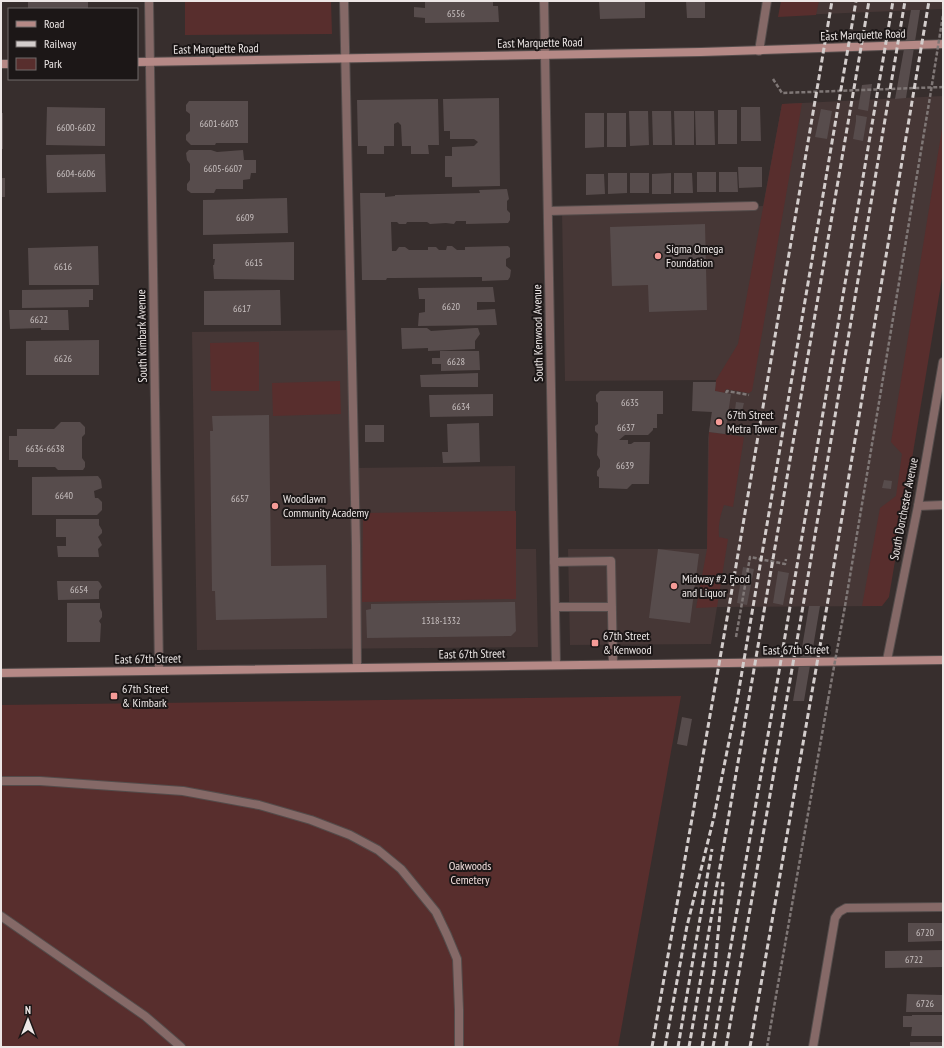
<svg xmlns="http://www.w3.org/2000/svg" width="944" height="1048" font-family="'PT Sans Narrow',sans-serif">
  <rect width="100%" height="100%" fill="#372e2d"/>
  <path fill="#463736" d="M800,1h143v8l-145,6z
    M943,96v151l-61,359 -165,1 -6,37 -141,1 -2,-96h139l1,-111 8,-58 -151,1 -3,-170 201,-5 19,-102z
    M351,330l3,138 161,-2v83h21l2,98 -341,3 -5,-318z"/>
  <path fill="#582e2d" d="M185,1h146l1,33 -147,1z
    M781,1h38l-3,14 -38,2z
    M802,103l-50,288 -3,2 -23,-4 -2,4 -9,-2 1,-11 22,-36 44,-240z
    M943,123v149l-54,325 -7,9h-20l18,-98 16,-12 6,-42 -11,-12z
    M259,342v49h-48l-1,-48z
    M340,381l1,33 -68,2 -1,-33z
    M709,432l35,5 -11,70 -9,-2c-4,11 -6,20 -5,32l9,2 -11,68 -21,1 11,-59z
    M516,511v88l-154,3 1,-89z
    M681,696l-63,351h-617v-342z"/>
  <path fill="#574c4c" d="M28,1h60v8h-60z
    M425,1h68v5h5l1,16 -74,1v-5l-11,-1v-10l11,1z
    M599,1h46v17l-45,1z
    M686,1h19v17h-18z
    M911,10h9l-14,88 -11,1z
    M872,84l-4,27 -10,-2 4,-24z
    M499,98l1,88 -48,1v-10h-7v-21h7v-9l22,-1 4,-4 -4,-3h-24v-8h-6l-1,-32z
    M438,99l1,46h-11l1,9h-18v-8h-9l-1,-21 -3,-3 -4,2v22h-10v8h-17v-8h-9l-1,-46z
    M189,101h59v42h-32l-1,2h-24l-5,-5v-5l4,-4v-17l-4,-3v-6z
    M47,107l58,1v38l-59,-1z
    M741,107h19l1,34h-20z
    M821,109l11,2 -5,28 -12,-2z
    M718,110h19v34h-19z
    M629,111h19l1,34 -19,1z
    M652,111h19l1,34h-19z
    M674,111h20v34h-19z
    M695,111h19l1,34h-19z
    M1,113h2v36h-2z
    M585,113h19v34l-19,1z
    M607,113h19v34h-19z
    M856,115l11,2 -4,24 -10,-2 3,-18z
    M189,150h22l6,2 26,-2 1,10h12v13h-5l-1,6 -7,1v9h-27l-2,4h-23l-4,-3v-6l3,-4v-16l-3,-4 -1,-7z
    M105,154l1,38 -59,1 -1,-38z
    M738,167h24v20l-23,1z
    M697,172h19v20h-19z
    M719,172h18l1,20h-19z
    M608,173h19v20l-19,1z
    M630,173h19v20h-19z
    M671,173v21h-19v-20z
    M674,173h18l1,20h-19z
    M586,174h18l1,20 -19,1z
    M1,178h4v19h-4z
    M507,189l2,10 -2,2v9l3,3v7l-2,3 -42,1v-3h-10l-2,3 -8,-1 -16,1 -3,-2h-20l-1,2h-7l-2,-2h-6l1,29h4l3,-4h6l4,3h19v-3h8l3,3h7l1,-4h5l5,4h8v-3l43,-1 2,2v9l-4,2v7l5,4 -1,7 -2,3 -26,1v-4h-1l-85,1h-9l-1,2h-24l-2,-87h25v4l10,-1v-1l85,-2 -1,-3z
    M287,198l1,35 -85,2v-35z
    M705,224l2,86 -58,2 -1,-27 -36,1 -2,-59z
    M294,242v38l-80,-1 -1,-14h1l1,-6h-2v-15z
    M98,246l1,39h-70l-1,-37z
    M493,287l2,15h-18v8l18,-1 2,16 -79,1 1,-13 6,-1v-13h-6l-1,-11z
    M93,289v11h-4v7l-67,1v-18z
    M280,290l1,35h-77v-34z
    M9,310h59l1,20h-28v-2l-31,1z
    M401,328h26l4,3 44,-3h3l2,6 -5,7v8l-47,2v-3l-26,1z
    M99,340v35h-73v-34z
    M440,351h39l1,19 -39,1v-7h-9v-6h8z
    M478,373v14h-57l-1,-12z
    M693,382h23l-1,9 16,3 -6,40 -16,-2 3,-20 -20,-1z
    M600,391h63v23h-6v14h-4v2l-5,5h-23l-6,5h9v4h3l3,-2h16l-1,42h-17l-5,5 -28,-1v-11l-2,-1v-5l3,-4v-7l-3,-5 1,-21 -3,-3v-5l3,-2v-21l-2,-2v-6z
    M493,394v22l-63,1 -1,-22z
    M736,402l8,1 -2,8 -7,-1z
    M269,415l2,151 55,-1 1,53 -111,2 -1,-29h-3l-2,-160h3l-1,-15z
    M61,422h19l5,5v7l-3,3v21l3,4v5l-2,3h-25l-3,-3h-37v-7h-9v-24h8v-7h37z
    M479,423l1,39 -37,1 -1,-11h6l-1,-28z
    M365,425h19v17h-19z
    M98,476l3,4 1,8 -8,3 1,7h3l4,4v8l-5,5h-65v-38z
    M884,480l8,1 -1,8 -9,-1z
    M56,519h43v6l3,5v3l-4,4 4,8 -4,4 1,8h-41l-1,-11h9v-9h-10z
    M658,549l41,5 -9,69 -41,-5z
    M743,567l11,2 -7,36 -10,-2z
    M778,571l11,2 -6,32 -10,-2z
    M57,581h41l2,2 2,4 -3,4v8l-41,1z
    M515,602l1,29 -5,5 -144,2 -1,-28 5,-1v-5z
    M67,603h33v5l2,4v5l-3,4 2,3 -1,18h-33z
    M809,606h11l-16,95h-11z
    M682,717l10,2 -5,27 -10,-2z
    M908,923h35v18l-35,1z
    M943,950v17l-58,1v-17z
    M907,994l36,1v17h-37z
    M912,1015h30v21h-31l1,-9h-9v-11h9z
    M910,1042h33v5h-33z"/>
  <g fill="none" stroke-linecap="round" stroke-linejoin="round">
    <defs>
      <path id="lane" d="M344,1l12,544 1,123
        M548,211l206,-5
        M918,506l25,-1
        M554,562l57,-1 2,103
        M555,607h57
        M1,781h39l143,10 76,14 52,15 39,15 28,15 23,19 18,22 17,21 11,23 10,24 2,51v37
        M1,916l144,100 36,31
        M813,1047l22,-129 4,-6 7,-4 97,-1"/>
      <path id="street" d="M149,1l10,669
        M544,1l12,664
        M759,51l8,-50
        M887,660l31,-154 25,-144"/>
      <path id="secondary" d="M137,62l564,-10 242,-8
        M1,64h8
        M1,673l942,-13"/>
    </defs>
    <use href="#lane" stroke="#544c4b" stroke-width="10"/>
    <use href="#street" stroke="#544c4b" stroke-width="10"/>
    <use href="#secondary" stroke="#544c4b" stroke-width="10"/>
    <path stroke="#7f7776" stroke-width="2.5" stroke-dasharray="4 2" stroke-linecap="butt" d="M773,79l9,14 161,-6
      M726,393l1,-2 22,4
      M845,606l85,-509
      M736,637l14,-80 35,7 1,-5
      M767,1047l61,-347"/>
    <use href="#lane" stroke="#856967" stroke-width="8"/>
    <use href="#street" stroke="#856967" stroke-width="8"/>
    <use href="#secondary" stroke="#b58986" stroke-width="8"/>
    <path stroke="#d3cdcc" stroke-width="3" stroke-dasharray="6 3" stroke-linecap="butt" d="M652,1047l77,-440 103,-606
      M665,1047l22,-121 27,-109 23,-116 119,-700
      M678,1047l34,-198
      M689,1047l180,-1046
      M702,1047l13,-81 8,-84
      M713,1047l61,-346 119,-700
      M726,1047l77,-441 102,-605
      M750,1047l77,-441 102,-605"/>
    <path stroke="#7f7776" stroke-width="2.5" stroke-dasharray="4 2" stroke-linecap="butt" d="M930,97l13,-82
      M828,700l17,-94"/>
  </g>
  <g fill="#f59b97" stroke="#1c1717" stroke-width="1.5">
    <circle cx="658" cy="256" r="4"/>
    <circle cx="719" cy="422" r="4"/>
    <circle cx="275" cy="506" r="4"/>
    <circle cx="674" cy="586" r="4"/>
    <rect x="591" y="639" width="8" height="8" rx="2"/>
    <rect x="110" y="692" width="8" height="8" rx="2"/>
  </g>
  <g text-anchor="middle" stroke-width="4" stroke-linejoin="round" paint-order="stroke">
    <g font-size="10" fill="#c8c0c0">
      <text x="456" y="17">6556</text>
      <text x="219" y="127">6601-6603</text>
      <text x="76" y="131">6600-6602</text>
      <text x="223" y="172">6605-6607</text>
      <text x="76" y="177">6604-6606</text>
      <text x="245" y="221">6609</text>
      <text x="254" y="266">6615</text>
      <text x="63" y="270">6616</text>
      <text x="451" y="310">6620</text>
      <text x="242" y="312">6617</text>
      <text x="39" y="323">6622</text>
      <text x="63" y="362">6626</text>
      <text x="456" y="365">6628</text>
      <text x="630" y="406">6635</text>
      <text x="461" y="410">6634</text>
      <text x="626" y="431">6637</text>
      <text x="45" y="452">6636-6638</text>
      <text x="625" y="469">6639</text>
      <text x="64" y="499">6640</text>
      <text x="240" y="502">6657</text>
      <text x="79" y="593">6654</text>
      <text x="441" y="624">1318-1332</text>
      <text x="925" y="936">6720</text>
      <text x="914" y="963">6722</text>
      <text x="925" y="1007">6726</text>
    </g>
    <g font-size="12" fill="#ede7e6" stroke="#1c1717">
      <text transform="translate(863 35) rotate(-2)" y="4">East Marquette Road</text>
      <text transform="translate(540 43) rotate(-1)" y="4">East Marquette Road</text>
      <text transform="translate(216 49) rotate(-1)" y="4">East Marquette Road</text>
      <text transform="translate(538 333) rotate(-91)" y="4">South Kenwood Avenue</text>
      <text transform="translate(142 336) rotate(-91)" y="4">South Kimbark Avenue</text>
      <text transform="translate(904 509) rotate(-79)" y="4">South Dorchester Avenue</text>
      <text transform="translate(796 650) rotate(-1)" y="4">East 67th Street</text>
      <text transform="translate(472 654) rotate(-1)" y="4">East 67th Street</text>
      <text transform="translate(148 659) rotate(-1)" y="4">East 67th Street</text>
    </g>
    <g font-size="12" fill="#ede7e6" stroke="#1c1717" text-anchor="start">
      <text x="666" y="253">Sigma Omega<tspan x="666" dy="14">Foundation</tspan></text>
      <text x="727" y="419">67th Street<tspan x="727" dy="14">Metra Tower</tspan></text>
      <text x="283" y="503">Woodlawn<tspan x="283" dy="14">Community Academy</tspan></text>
      <text x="682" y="583">Midway #2 Food<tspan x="682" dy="14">and Liquor</tspan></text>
      <text x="603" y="640">67th Street<tspan x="603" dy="14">&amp; Kenwood</tspan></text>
      <text x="122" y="693">67th Street<tspan x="122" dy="14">&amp; Kimbark</tspan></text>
    </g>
    <g font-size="12" fill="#f3dfdd" stroke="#1c1717">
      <text x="470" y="870">Oakwoods<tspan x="470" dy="14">Cemetery</tspan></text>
    </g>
  </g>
  <rect width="944" height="1048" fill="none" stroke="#ede7e6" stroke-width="4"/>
  <rect x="8" y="8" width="130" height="72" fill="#1c1717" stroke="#706a6a"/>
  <rect x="16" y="21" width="20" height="6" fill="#b58986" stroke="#706a6a"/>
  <text x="44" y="28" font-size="12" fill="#ede7e6">Road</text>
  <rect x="16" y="41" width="20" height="6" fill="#d3cdcc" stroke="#706a6a"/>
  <text x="44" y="48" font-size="12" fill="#ede7e6">Railway</text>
  <rect x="16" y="58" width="20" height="12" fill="#582e2d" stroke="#706a6a"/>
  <text x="44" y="68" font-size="12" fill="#ede7e6">Park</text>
  <g transform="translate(28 1020)" stroke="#1c1717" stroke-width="3" paint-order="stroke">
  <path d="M0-3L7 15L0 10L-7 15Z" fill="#ede7e6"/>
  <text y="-6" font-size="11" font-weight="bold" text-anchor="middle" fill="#ede7e6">N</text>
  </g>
</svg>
